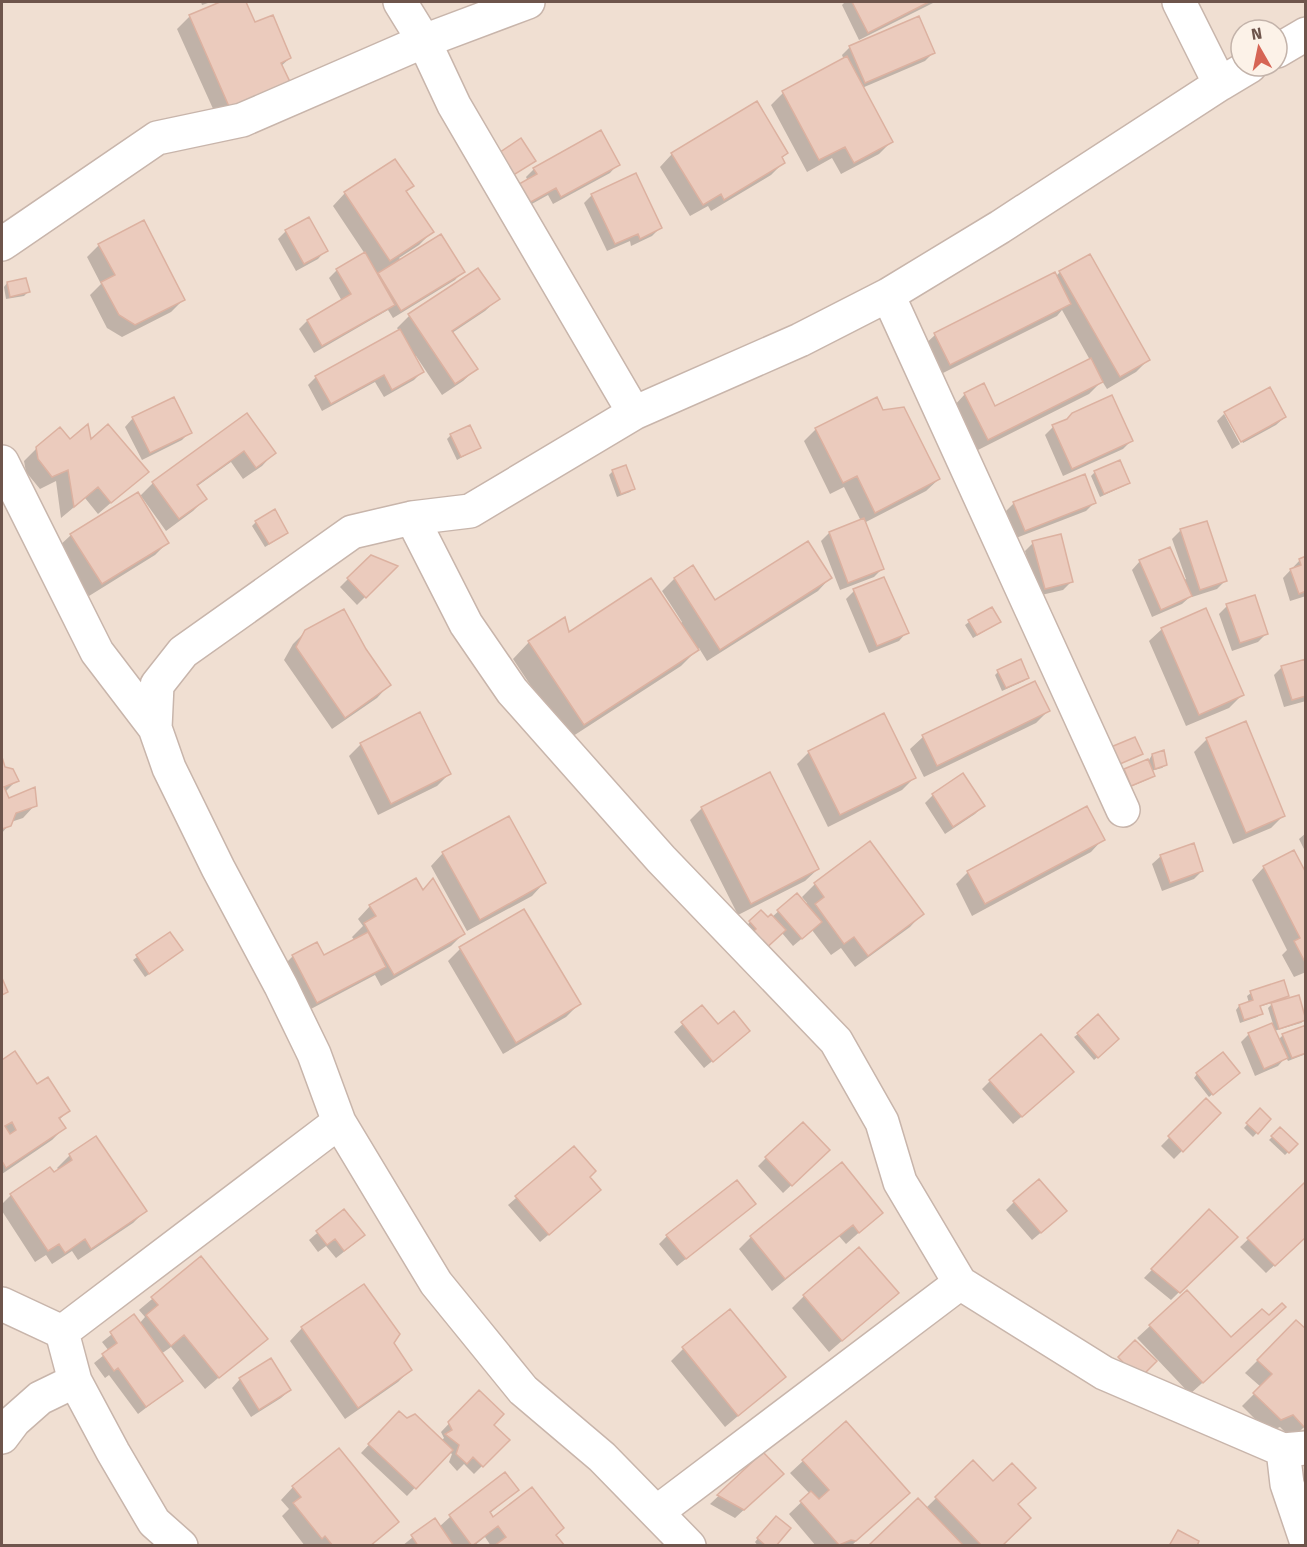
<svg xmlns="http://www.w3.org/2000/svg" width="1307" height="1547" font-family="'Fira Sans',sans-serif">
  <rect width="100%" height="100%" fill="#f9eee2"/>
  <path fill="#f0dfd2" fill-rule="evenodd" d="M2,2h1303v1543h-1303zM1241,30h36v36h-36z"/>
  <path fill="#0003" d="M201,2h10l-9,3z
    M223,2h21l11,22 35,34 -71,64 -42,-93 13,-13z
    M845,2h90l-76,38 -17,-35z
    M850,47l83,6 -8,8 -63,27 29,54 -12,12 -38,20 -9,-16 -25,14 -36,-67 12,-12 61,-33 -2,-5z
    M787,153l-6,6 2,4 -12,12 -60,36 -3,-5 -18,10 -30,-49 12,-13z
    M618,164l-8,9 -57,31 -5,-9 -27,15 7,-29 -2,-4 8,-8z
    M412,186l-6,6 26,40 -13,13 -20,13 2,2 62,11 -8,9 -62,38 -5,-8 -74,43 -15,-24 8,-8 35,-20 -13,-23 8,-8 28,-16 -32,-48 12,-13z
    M592,195l68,33 -8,8 -21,10 -1,-5 -23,10 -23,-48z
    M286,231l40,19 -8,9 -22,12 -18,-32z
    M99,245l84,55 -12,12 -49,25 -15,-9 -17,-33 11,-11 -14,-27z
    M1060,272l88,88 -12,12 -29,17 -5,-8 -13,13 -113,57 -23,-44 12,-13 30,14 95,-48 -28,-50 -5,6 -120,60 -15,-29 13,-12 119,-61 1,3z
    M7,283l21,9 -4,4 -18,3 -2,-12z
    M498,299l-13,12 -33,22 24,36 -13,12 -21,14 -26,-39 -2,1 8,15 -8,8 -30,17 -9,-15 -53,29 -14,-26 8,-8 83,-46 -2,-3 12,-12z
    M1270,389l15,28 -9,8 -33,18 -16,-30h-3z
    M882,412l57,67 -13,12 -62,32 18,46 -8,8 -34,13 -19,-49 8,-8 32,-12 -17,-34 -14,7 -26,-53 12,-12z
    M1224,414l16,30 -8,5 -15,-28z
    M247,416l27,37 -12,13 -19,13 -12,-17 -35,25 9,12 -12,12 -27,20 -25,-35 -2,1 28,46 -12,12 -66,41 -31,-49 13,-12 68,-38 14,-14z
    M133,418l57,14 -8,8 -40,20 -17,-33z
    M1053,427l78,14 -8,8 -60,27 -18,-41z
    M451,435l28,13 -22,12 -10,-21z
    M70,442h20l56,30 -48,42 -13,-16 -24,20 -5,-37 -16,8 -14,-17 -2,-11 13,-13z
    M613,471l20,18 -3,3 -13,5 -8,-22z
    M1095,472l33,11 -4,3 -24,11 -9,-21z
    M1014,503h80l-8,8 -70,27 -10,-27z
    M256,522l27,14 -18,11 -13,-21z
    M1206,522l19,59 -8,8 -25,8 -1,-1 -9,8 -30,13 -20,-47 8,-9 43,19 3,-1 -14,-40 8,-8z
    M1033,543l39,38 -9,9 -26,6 -12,-45z
    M371,556l17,18 -31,31 -17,-18z
    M1306,558v38l-16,5 -7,-23 17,-18z
    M692,567l23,35 115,-24 -12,13 -111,70 -8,-13 -18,18 -114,74 -54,-81 16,-17 39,-8 112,-10 2,-2 -20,-31 12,-12z
    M854,591l53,41 -8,9 -30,12 -23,-54z
    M1227,606l39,28 -8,8 -26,9 -13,-37z
    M969,622l26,3 -22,13 -8,-13z
    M1162,629l80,66 -13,13 -43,18 -37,-85z
    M306,631l58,19 25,35 -12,13 -45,31 -48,-69 9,-16z
    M1306,660v41l-22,6 -10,-32 8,-8z
    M998,672l30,5 -4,4 -22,10 -7,-16z
    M1035,683l13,28 -12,12 -112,54 -14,-28 13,-12z
    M1207,739l76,77 -12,12 -38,16 -39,-92z
    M361,744l88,30 -12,12 -59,29 -29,-59z
    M809,752l105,26 -12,12 -74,37 -31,-63z
    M1152,755l14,10 -4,3 -11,3 2,5 -4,3 -21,9 -7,-14 4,-4 24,-10z
    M2,761l2,7 13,12 -12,12 3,8 27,5 -12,13 -12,4 -9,11z
    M962,775l21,31 -8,8 -30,20 -20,-31 8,-8z
    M702,808l116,61 -13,12 -67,34 -48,-95z
    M1306,833v20l-7,-14z
    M1103,839l-12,13 -119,64 -16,-32 12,-12z
    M870,844l52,70 -12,13 -55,40 -14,-19 -10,7 -19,-25 -19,16 -11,-13 -25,22 -11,-29 15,-14 7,7 4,-2 25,-22 8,10 2,-2 -5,-6 13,-13z
    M443,853l101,30 -12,13 -65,35 -36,-65z
    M1161,856l41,15 -8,8 -32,12 -10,-27z
    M1264,867l42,9v96l-12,5 -12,-22 5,-5 -35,-70z
    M422,891l41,43 -12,12 -70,40 -6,-11 -66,35 -24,-46 8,-8 30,1 32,-16 -3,-4 11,-11 -5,-7 12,-13z
    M169,934l8,20 -32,23 -12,-17z
    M460,949l119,55 -13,13 -63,37 -55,-93z
    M1251,993l37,2 -7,6 24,19 -4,3 -27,8 4,9 5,-5 23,-8v27l-18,7 -2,-4 -8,9 -23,10 -14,-34 8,-8 24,-10 -5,-16 6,-6 -15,5 2,7 -4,3 -17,6 -4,-13 3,-4 10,-3 -2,-7z
    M702,1007l16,20 30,4 -44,37 -30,-36z
    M1078,1034l36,9 -20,17 -20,-23z
    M15,1053l22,33 32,24 -10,10 5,8 -12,12 -50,34v-112z
    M1197,1074l37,2 -25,21 -15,-19z
    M1064,1080l-51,44 -31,-35 8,-8z
    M1206,1100l13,13 -45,46 -13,-13z
    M1260,1110l9,9 -16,18 -9,-9z
    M1280,1129l16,15 -11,11 -16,-15z
    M574,1148l14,29 3,21 -51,44 -32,-37z
    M70,1155l75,56 -12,12 -55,37 -6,-9 -20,13 -6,-9 -11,7 -33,-51v-7l9,-9 48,-25 -2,-2z
    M766,1158h54l-37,35 -25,-27z
    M1304,1186l2,49 -40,38 -26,-26z
    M1014,1202l43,17 -25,21 -26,-30z
    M754,1204l-77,62 -18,-22 8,-8z
    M343,1211l12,32 -19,15 -10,-12 -8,6 -9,-12z
    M1209,1211l26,26 -64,63 -27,-22z
    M881,1213l-35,31 -7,-8 -67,55 -33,-42 12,-12z
    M201,1258l65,80 -61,51 -34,-42 -10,7 20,27 -43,33 -29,-39 -4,3 -11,-15 15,-12 -7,-9 32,-25 5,7 6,-7 -6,-7z
    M897,1293l-68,59 -37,-44 12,-12z
    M1272,1320l-82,74 -53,-56 13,-12 81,14z
    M1296,1322l10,9v94l-14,14 -12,-12 -12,5 -26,-26 19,-19 -16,-14z
    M302,1328l90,15 18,27 -12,12 -53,37 -55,-78z
    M683,1349l101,28 -59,50 -54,-66z
    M240,1379l50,11 -9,8 -30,19 -19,-29z
    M479,1392l13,33 16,15 -34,34 -10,-10 -7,7 -8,-9 3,-8 -3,-2 -42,44 -46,-43 38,-40 8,7 34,21 3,-3 -3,-6z
    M763,1454l11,28 -39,36 -25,-14z
    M803,1461l105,32 -57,53h-35l-27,-32 21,-20 -20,-21z
    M973,1462l43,43 -16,41h-130l56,-38z
    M505,1474l12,16 -28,24 4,5 70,27h-72l-6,-9 -11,9h-72l32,-26 5,7 11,-10z
    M293,1487l104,35 -26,24h-66l-23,-30 7,-7 -8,-9z
    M772,1521l2,25h-16l-3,-4z"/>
  <path fill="#ebcbbd" stroke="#dcb1a0" stroke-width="1.5" fill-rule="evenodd" d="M220,2h26l9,20 18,-7 18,43 -10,5 10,21 -60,27 -42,-96z
    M852,2h77l-61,31z
    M919,16l16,37 -70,30 -16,-37z
    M847,56l46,86 -39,21 -9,-16 -26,13 -37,-69z
    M757,101l31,52 -6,4 3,6 -61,37 -3,-6 -18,11 -32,-52z
    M601,130l19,35 -59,32 -5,-9 -27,15 -10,-19 18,-10 -4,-6z
    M521,138l15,23 -29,18 -14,-22z
    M395,159l19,27 -8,5 28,41 -44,29 -46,-69z
    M636,173l26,55 -22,11 -2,-5 -23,10 -24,-50z
    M309,217l19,34 -24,13 -19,-34z
    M144,220l41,80 -50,25 -16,-10 -18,-33 14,-7 -17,-31z
    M441,234l24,38 -64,39 -23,-38z
    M365,252l30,53 -73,41 -15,-26 44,-26 -15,-25z
    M1090,254l60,106 -30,17 -61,-106z
    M478,268l22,31 -48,32 26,38 -23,15 -47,-70z
    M1055,272l16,32 -121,61 -16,-32z
    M26,278l4,14 -20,5 -3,-15z
    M400,329l24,43 -32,18 -8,-15 -53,29 -16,-28z
    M1091,358l12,24 -115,58 -24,-47 20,-10 11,23z
    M1270,387l16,30 -45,25 -17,-30z
    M1112,395l21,46 -61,28 -20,-44 15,-6 5,-6z
    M174,397l18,36 -42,20 -18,-36z
    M877,397l6,13 21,-3 36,72 -65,34 -18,-37 -14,7 -28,-55z
    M247,413l29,40 -20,15 -12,-17 -47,34 10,14 -28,20 -27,-37z
    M88,424l3,15 17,-15 41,48 -38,31 -13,-16 -24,20 -6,-37 -16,7 -14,-18 -2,-12 24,-20 10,12z
    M470,425l11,23 -20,9 -11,-23z
    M1120,460l10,23 -26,11 -10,-23z
    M626,465l9,24 -14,5 -9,-24z
    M1085,474l11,29 -71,28 -12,-29z
    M138,492l31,51 -67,41 -32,-50z
    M275,509l13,24 -19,11 -14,-23z
    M864,518l20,51 -36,14 -19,-51z
    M1207,521l20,60 -27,9 -20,-61z
    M1061,534l12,48 -28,7 -13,-48z
    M808,541l24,37 -112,72 -46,-72 19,-13 22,35z
    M1170,547l22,49 -31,14 -22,-50z
    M371,555l27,11 -32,32 -19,-20z
    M1306,556v35l-7,3 -9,-25 11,-4 -2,-6z
    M884,577l25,56 -32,13 -24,-57z
    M651,578l48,72 -115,75 -56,-84 37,-24 4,15z
    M1255,595l13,39 -28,9 -14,-39z
    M992,607l9,15 -24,13 -9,-15z
    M1206,608l38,87 -45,20 -38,-87z
    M344,609l22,40 25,36 -46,33 -49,-71 9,-17z
    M1021,659l8,19 -23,10 -9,-18z
    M1306,659v37l-14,4 -11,-34z
    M1035,681l15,30 -113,55 -15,-31z
    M420,712l31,62 -60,30 -31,-61z
    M884,713l32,65 -76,37 -32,-64z
    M1246,721l39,95 -39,17 -40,-95z
    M1135,737l8,17 -23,10 -9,-17z
    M1164,750l3,15 -12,4 -3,-15z
    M2,757l3,10 8,2 6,12 -15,6 5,11 26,-11 2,19 -21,7 -5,13 -9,3z
    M1148,759l7,17 -24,10 -7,-17z
    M770,772l49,97 -68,35 -50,-97z
    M963,773l22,33 -32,21 -21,-33z
    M1087,806l18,34 -120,64 -18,-33z
    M509,816l37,67 -66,37 -38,-68z
    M870,841l54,73 -56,42 -14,-19 -10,7 -29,-40 9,-7 -10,-14z
    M1194,843l9,28 -33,12 -10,-28z
    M1294,850l12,23v91l-12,-23 6,-3 -37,-72z
    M416,878l7,12 10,-12 32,56 -71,41 -30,-52 12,-7 -7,-11z
    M797,893l25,29 -20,17 -25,-29z
    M524,909l57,95 -65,39 -57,-96z
    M761,910l7,7 3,-3 15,16 -25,23 -14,-16 9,-8 -7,-8z
    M170,932l13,18 -34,24 -13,-19z
    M368,932l18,35 -69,36 -25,-48 25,-13 7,13z
    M2,978l6,14 -6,3z
    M1284,980l5,16 -29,10 3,8 -19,6 -5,-15 14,-5 -3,-9z
    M1299,995l7,25 -27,9 -8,-26z
    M702,1005l16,19 16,-13 16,20 -37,31 -32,-40z
    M1098,1014l21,25 -21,19 -21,-25z
    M1272,1023l16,35 -24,11 -16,-36z
    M1306,1025v28l-14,5 -10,-24z
    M1041,1034l33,38 -52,45 -33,-37z
    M15,1051l22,33 11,-7 22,34 -11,7 7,10 -60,40 -4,-7v-101zM12,1122l4,8 -6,4 -5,-8z
    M1223,1052l17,21 -27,22 -17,-22z
    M1206,1098l15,15 -38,39 -15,-16z
    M1260,1108l11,11 -13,15 -12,-11z
    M803,1122l27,28 -38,36 -27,-29z
    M1280,1127l18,17 -9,9 -18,-17z
    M96,1136l51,75 -56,38 -6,-10 -20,14 -6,-9 -11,7 -38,-57 40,-27 4,5 18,-12 -3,-6z
    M574,1146l22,25 -6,6 11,13 -52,45 -34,-39z
    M842,1162l41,51 -24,20 -6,-8 -68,54 -35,-43z
    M1039,1179l28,32 -26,22 -28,-32z
    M737,1180l19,24 -70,55 -20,-24z
    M1304,1183l2,2v52l-31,29 -28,-28z
    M344,1209l21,26 -21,16 -9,-12 -8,6 -11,-14z
    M1209,1209l29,28 -58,56 -29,-24z
    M859,1247l40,46 -57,48 -39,-46z
    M201,1256l67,83 -49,39 -35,-43 -13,11 -25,-31 12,-10 -7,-8z
    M364,1284l36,50 -6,9 18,27 -54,38 -57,-81z
    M1187,1290l44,47 31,-28 7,6 13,-12 4,4 -83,76 -54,-58z
    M730,1309l56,68 -48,39 -56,-69z
    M134,1314l49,67 -37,26 -28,-39 -4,3 -12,-17 15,-11 -7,-11z
    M1296,1320l10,9 -1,99 -12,-13 -12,5 -28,-27 19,-19 -15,-14z
    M1135,1340l22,21 -18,18 -21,-22z
    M271,1358l20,32 -32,20 -20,-32z
    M479,1390l25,24 -10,11 16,15 -27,27 -10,-10 -6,7 -11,-10 3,-9 -14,-11 7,-4 -4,-8z
    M399,1411l8,7 8,-4 38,36 -37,39 -48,-45z
    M846,1421l64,72 -54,48 -5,-1 -12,5 -39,-44 11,-10 8,8 10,-9 -27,-30z
    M339,1448l60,74 -29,24h-37l-8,-10 -3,3 -29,-36 8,-6 -9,-11z
    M763,1452l21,22 -40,36 -27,-15z
    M973,1460l20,21 19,-18 24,25 -18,16 13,14 -29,28h-20l-47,-49z
    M505,1472l14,18 -29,22 3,5 39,-30 32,41 -8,7 9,11h-71l12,-9 -8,-11 -26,20 -23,-31z
    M918,1498l46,48h-96z
    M776,1516l15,12 -15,18h-10l-9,-8z
    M435,1518l19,28h-36l-7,-11z
    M1178,1530l21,11 -2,5h-28z"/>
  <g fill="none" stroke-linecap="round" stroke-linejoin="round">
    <defs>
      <path id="minor" d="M400,2l24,39 30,64 180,308
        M1179,2l41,82
        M1277,51l29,-17
        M2,244l155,-106 85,-18 182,-79 104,-39
        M888,295l235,515
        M2,462l95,190 58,76
        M412,518l54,106 46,67 149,168 175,182 46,81 18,60 60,101 144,90 179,77 23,-2
        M2,1304l60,28
        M62,1332l277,-210
        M62,1332l13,49 38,71 41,70 27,24
        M2,1437l12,-16 26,-23 35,-17
        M1283,1450l4,34 19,56
        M657,1512l303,-229
        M689,1546l-87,-89 -79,-67 -87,-107 -97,-161 -25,-68 -33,-68 -63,-118 -49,-100 -14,-40 2,-43 26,-33 169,-120 60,-14 58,-7 164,-98 166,-73 88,-45 112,-68 220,-143 30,-18"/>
    </defs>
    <use href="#minor" stroke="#c8b5ab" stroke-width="36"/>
    <use href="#minor" stroke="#fff" stroke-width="33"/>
  </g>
  <rect width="1307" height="1547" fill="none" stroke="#6e554c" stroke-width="6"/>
  <g transform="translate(1259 48) rotate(351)"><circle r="28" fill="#fcf2e8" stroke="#c3b3aa" stroke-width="1.5"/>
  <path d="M0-4.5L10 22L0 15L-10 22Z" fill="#d66555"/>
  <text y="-9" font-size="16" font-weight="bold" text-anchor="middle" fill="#6e554c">N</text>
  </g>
</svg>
